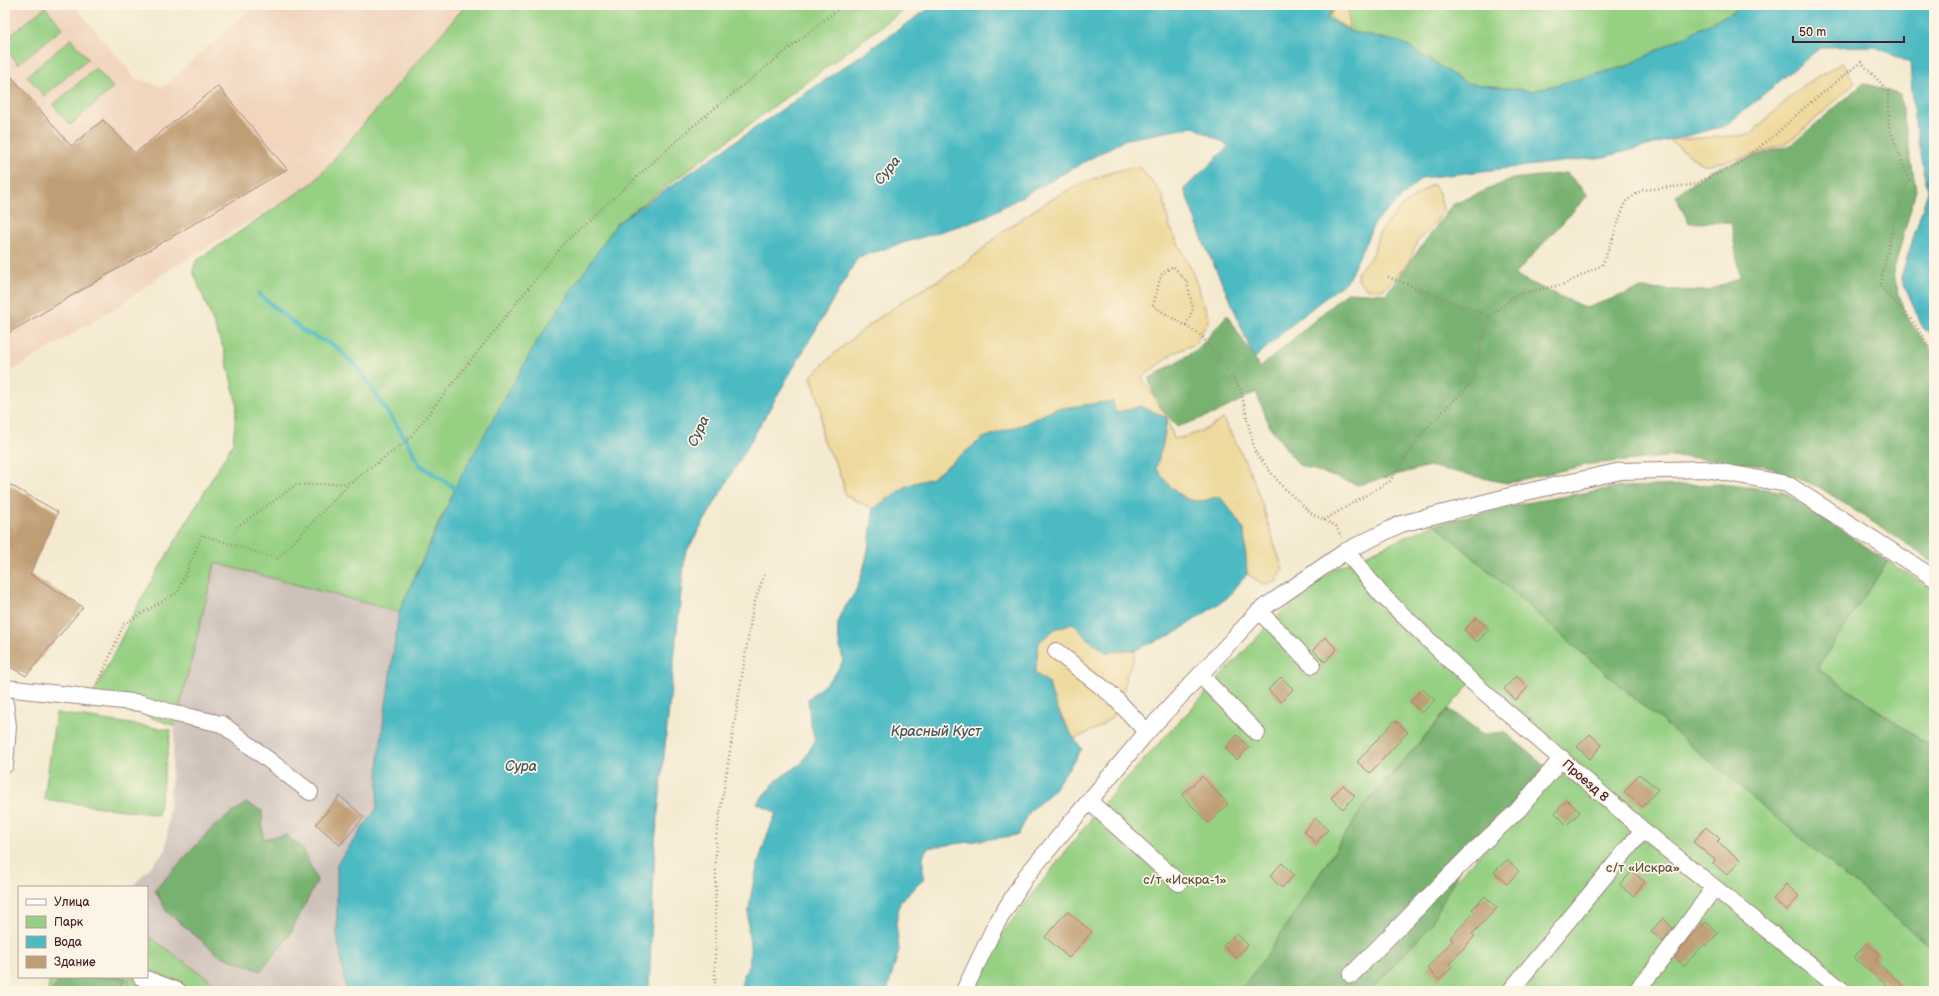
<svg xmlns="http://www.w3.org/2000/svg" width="1939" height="996" font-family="'Balsamiq Sans',sans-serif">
  <rect width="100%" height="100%" fill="#fcf5e5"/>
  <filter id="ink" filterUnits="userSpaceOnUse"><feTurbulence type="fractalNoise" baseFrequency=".025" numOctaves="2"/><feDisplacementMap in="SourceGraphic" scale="8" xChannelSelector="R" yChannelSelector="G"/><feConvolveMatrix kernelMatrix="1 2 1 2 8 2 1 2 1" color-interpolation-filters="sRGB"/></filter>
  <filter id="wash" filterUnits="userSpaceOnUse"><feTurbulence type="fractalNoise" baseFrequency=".012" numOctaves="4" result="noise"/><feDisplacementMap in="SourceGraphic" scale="16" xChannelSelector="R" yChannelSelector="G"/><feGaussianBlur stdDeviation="0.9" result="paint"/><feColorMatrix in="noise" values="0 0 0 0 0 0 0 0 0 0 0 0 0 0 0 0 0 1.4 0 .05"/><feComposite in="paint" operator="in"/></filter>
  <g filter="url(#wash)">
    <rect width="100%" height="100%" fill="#f4ead0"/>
    <path fill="#f1d5bd" d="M5,5h76l-4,4 58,69 28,9 92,-82h211l-152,178 -151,91 -44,32 -114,69z"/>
    <path fill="#cec1ba" d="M214,563l185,49 -20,142 -2,54 -40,56v69l9,58h-121l-78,-56v-48h-15l34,-37 10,-136z"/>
    <path fill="#96d083" stroke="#707857" d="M466,5h444l-293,218 -177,297 -41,92 -184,-49 -40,163 -83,-30 48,-95 93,-158 4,-39 -13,-54 -31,-79 3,-10 118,-79z
      M1336,5h410l-119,61 -94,25 -67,-8 -63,-40 -54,-12 -23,-13z
      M45,7l18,21 -45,36 -13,-16v-8z
      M71,39l17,20 -44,37 -17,-20z
      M96,68l17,20 -43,37 -17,-20z
      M1435,524l183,160 316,266v41h-564l60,-65 21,-42 114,-116 -90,-90 -112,129 -92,142 -31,42h-270l31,-56 100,-129 175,-189 58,-48z
      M1888,561l46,29v159l-117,-81z
      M56,713l115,17 -13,85 -114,-16z
      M147,935l78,56h-177l2,-14h97z"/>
    <path fill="#78b271" stroke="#61684e" d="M1864,83l36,12 16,95 -23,83 12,42 29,39v208l-115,-75 -56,-22 -87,-9 -85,8 -85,19 -77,-17 -71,19 -59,-20 -29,-38 -14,-35 -40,21 -39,14 -22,-26 -6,-22 50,-31 28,-33 33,53 87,-76 39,2 66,-89 60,-26 55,-6 21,22 -74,80 72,33 53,-19 68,2 33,-13 -9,-56 -42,1 -14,-27 35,-26 81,-25z
      M1721,484l61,7 106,70 -71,107 117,81v201l-316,-266 -183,-160 90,-21 94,-16z
      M1449,709l34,25 21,-2 43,35 -34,40 -42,39 -41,80 -60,65h-130l31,-42 92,-142z
      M246,803l16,8 1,28 23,-4 17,14 14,32 -28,55 -28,35 -42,-16 -52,-43 -12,-22 57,-62z
      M61,977h61l4,4 -8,10h-66z"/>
    <path fill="#eeda9e" stroke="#9c7c64" d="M1338,5h10l1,24 -20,-12z
      M1842,63l13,19c-18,16 -52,52 -72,62 -24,11 -54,17 -80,21l-34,-25 80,-5 55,-50z
      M1139,166l24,30 6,29 23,46 17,48 -14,25 -22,9 -31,25 25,40 7,21c19,-3 33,-10 49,-20 14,25 28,52 37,79 8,24 14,47 23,71l-7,13 -13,2 -16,-10 -3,-44 -25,-34c-6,2 -13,5 -19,5 -19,2 -35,-19 -44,-33l7,-25 4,-25 -26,-12 -26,7 -60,-4 -97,50 -26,19 -24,7 -35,24 -28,-14 -2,-12 -9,-23 -12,-21 -1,-30 -10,-33c28,-28 60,-54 94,-76 17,-11 35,-20 52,-31 17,-11 31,-26 47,-38 41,-30 84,-56 135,-65z
      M1433,184l6,9 4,16 -8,14 -18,19 -8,19 -25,28h-17l-9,-9 -1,-8 11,-11 6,-10 4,-16 24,-29z
      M1072,623l15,15 19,14 29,-2c1,9 -6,17 -9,25 -2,7 -1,12 -2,19 -5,26 -28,35 -50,45l-22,-41 -3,-15 -14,-10 4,-31 16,-13z"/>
    <path fill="#4bbac3" stroke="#4a6c77" d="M934,5h402l-10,13 23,13 54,12 63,40 67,8 94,-25 119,-61h188v332l-11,-9 -22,-51 27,-86 -14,-73 -4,-55 -36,-17 -53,1 -96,79 -121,31 -182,21 -47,44 -27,58 -51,40 -43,39 -21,-53 -28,-60 -21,-57 45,-43 -35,-19 -68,12 -145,80 -123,38 -173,297 -30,289 -6,148h-303l-9,-58v-69l40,-56 2,-54 20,-142 62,-136 78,-138 78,-115z
      M1113,401l2,12 26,-7 26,12 -4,25 -7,25c10,14 25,35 44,33 6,0 13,-3 19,-5l10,12 15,22 3,44 -20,24 -52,35 -40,17 -29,2 -19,-14 -15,-15 -17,6 -16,13 -4,31 14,10c5,24 18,47 33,66l-31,44 -21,18 -12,24 -91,13 -4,9v23l-23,21 -4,22 3,27 -12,41h-145c-3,-12 8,-23 8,-35 1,-11 -2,-22 -2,-33 1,-34 15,-80 28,-110l-19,-10 20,-23 25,-17 13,-22 -5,-20 -2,-22 25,-22 10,-16c-2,-13 -8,-29 -4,-43 3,-10 13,-18 17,-28 11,-26 15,-53 17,-81l35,-24 24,-7 51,-40 41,-14 31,-15z"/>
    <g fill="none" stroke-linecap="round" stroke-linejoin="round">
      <path stroke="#4bbac3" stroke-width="4.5" d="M259,294l44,37 32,15 24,23 48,72 13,24 35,23"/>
    </g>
    <g id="blocks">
      <path fill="#c09e74" d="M5,69l66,77 32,-26 32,33 83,-67 69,83 -282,166z
        M5,482l53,30 -28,62 53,33 -57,69 -21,-12z
        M1476,617l13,12 -12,13 -13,-12z
        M1325,637l12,12 -12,13 -12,-12z
        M1516,676l12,11 -12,13 -12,-11z
        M1281,677l12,12 -12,13 -13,-12z
        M1422,689l13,11 -13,13 -12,-11z
        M1395,720l13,12 -38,41 -13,-11z
        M1590,734l12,11 -12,14 -13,-12z
        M1237,735l12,12 -12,13 -12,-12z
        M1639,774l19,15 -15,18 -19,-15z
        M1202,776l26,28 -20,19 -26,-28z
        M1343,785l12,11 -12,13 -12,-11z
        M340,796l24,21 -24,28 -24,-21z
        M1567,800l13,12 -13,13 -12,-12z
        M1316,818l12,12 -12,13 -12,-12z
        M1706,827l14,12 -3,2 23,19 -13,15 -14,-12 2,-3 -22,-18z
        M1507,860l12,11 -12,13 -13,-12z
        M1282,863l12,12 -12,13 -12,-12z
        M1632,871l13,11 -12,14 -13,-11z
        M1786,884l13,12 -12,15 -14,-12z
        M1485,896l12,12 -25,26 3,2 -26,28 3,3 -13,13 -12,-12 26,-28 -3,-2 25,-26 -3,-3z
        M1067,911l25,21 -23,26 -24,-21z
        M1663,918l10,10 -10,14 -12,-11z
        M1706,922l12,11 -12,13 -2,-2 -20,22 -9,-8 12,-18z
        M1236,933l12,12 -12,13 -13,-12z
        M1866,943l14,11 -5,6 27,25 -5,6h-3l-40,-33z"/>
    </g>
  </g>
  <g filter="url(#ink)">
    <use href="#blocks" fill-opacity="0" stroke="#9f847e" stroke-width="1"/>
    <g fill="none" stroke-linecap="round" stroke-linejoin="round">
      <defs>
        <path id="minor" d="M1346,551l34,42 89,86 174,151 200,161
          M1259,611l53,54
          M1056,651l56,44 35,37
          M1200,675l57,58
          M5,688l136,15 35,11 46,10 88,68
          M5,703l3,23 -3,39
          M1089,801l90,82
          M1351,975l124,-125 43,-40 44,-52
          M141,977l37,14
          M964,991l31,-65 31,-50 121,-144 112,-121 87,-60 55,-27 125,-32 95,-21 85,-2 81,15 147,94
          M1510,991l133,-161
          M1636,991l20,-24 58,-79"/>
      </defs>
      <use href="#minor" stroke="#9f847e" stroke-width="18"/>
      <path stroke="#9f847e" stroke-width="2.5" stroke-dasharray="1 3" stroke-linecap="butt" d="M1388,277l101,39
        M1186,325l7,-16 -6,-27 -14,-16 -12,9 -8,31 49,30 38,52 15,64 26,33 31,29 24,12 5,11
        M1324,520l66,-39 33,-49 49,-50 17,-66 29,-22 47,-10 37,-19 10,-24 13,-39 17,-12 49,-5 43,-18 41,-32 30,-28 56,-45 27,29 1,36 20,53 -15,41 -14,65 34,37 20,32
        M237,527l59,-42 54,-2 57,-42 157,-198 129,-117 150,-121
        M98,683l26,-59 54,-32 24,-57 75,24 72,-75
        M115,977l12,5
        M121,991l8,-8
        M715,991l1,-153 37,-231 12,-34"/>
      <use href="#minor" stroke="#fff" stroke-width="16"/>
    </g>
  </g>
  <g text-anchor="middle" stroke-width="3.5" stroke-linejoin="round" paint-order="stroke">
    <g font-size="13" fill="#4a1f2b" stroke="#fcf5e5">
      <text transform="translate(1586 780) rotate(41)" y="5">Проезд 8</text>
    </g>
    <g font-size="13" fill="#615445" stroke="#fcf5e5">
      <text x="1643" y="872">с/т «Искра»</text>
      <text x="1185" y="884">с/т «Искра-1»</text>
    </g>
    <g font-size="14" font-style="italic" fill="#4a5560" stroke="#fcf5e5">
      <text transform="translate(887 170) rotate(-51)" y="5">Сура</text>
      <text transform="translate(698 431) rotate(-65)" y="5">Сура</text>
      <text x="936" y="736">Красный Куст</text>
      <text x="521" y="771">Сура</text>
    </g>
  </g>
  <rect width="1939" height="996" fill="none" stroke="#fcf5e5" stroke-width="20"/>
  <rect x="18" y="886" width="130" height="92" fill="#fcf5e5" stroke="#b59f9b"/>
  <rect x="26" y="899" width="20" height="6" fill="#ffffff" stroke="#b59f9b"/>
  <text x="54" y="906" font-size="12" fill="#4a1f2b">Улица</text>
  <rect x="26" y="916" width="20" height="12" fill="#96d083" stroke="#b59f9b"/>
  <text x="54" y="926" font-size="12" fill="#4a1f2b">Парк</text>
  <rect x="26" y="936" width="20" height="12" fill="#4bbac3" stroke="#b59f9b"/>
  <text x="54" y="946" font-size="12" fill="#4a1f2b">Вода</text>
  <rect x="26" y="956" width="20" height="12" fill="#c09e74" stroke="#b59f9b"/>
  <text x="54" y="966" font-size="12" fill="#4a1f2b">Здание</text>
  <path d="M1793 36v6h111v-6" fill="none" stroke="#4a1f2b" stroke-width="2"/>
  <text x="1799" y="36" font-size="12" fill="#4a1f2b" stroke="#fcf5e5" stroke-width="3" paint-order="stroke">50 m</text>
</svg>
